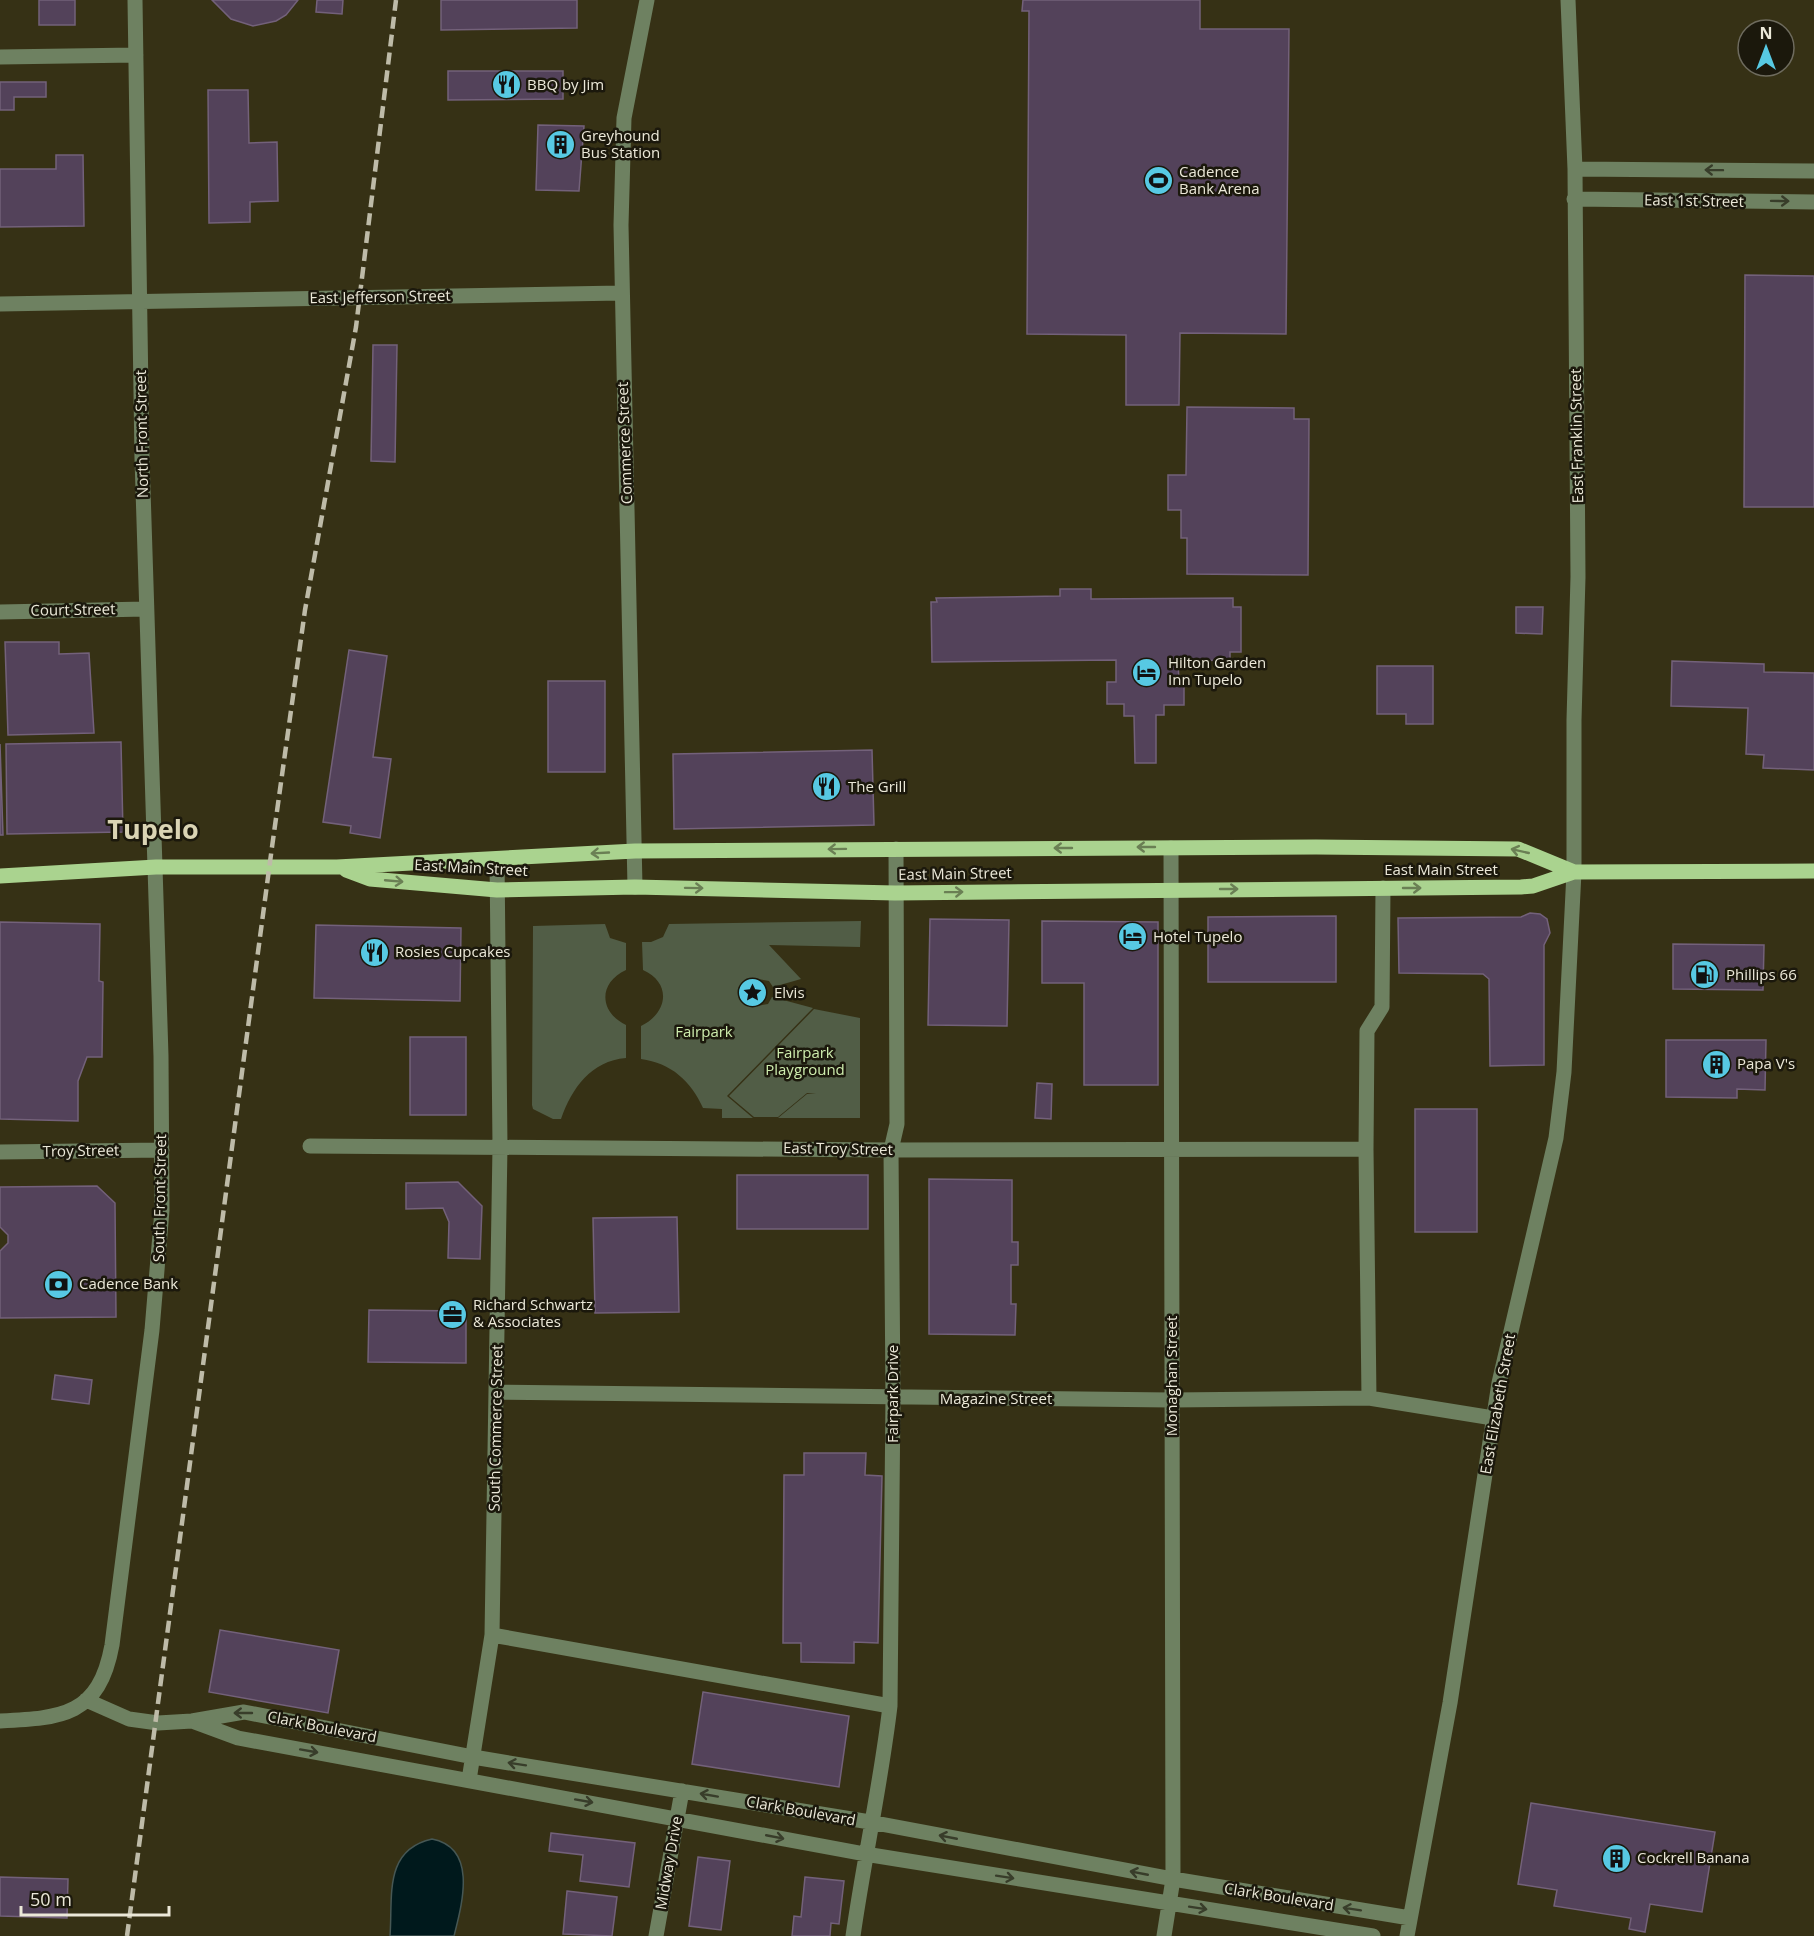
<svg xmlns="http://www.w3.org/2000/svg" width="1814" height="1936" font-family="'Open Sans',sans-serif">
  <rect width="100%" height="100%" fill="#363115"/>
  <path fill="#515d46" d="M861,921l-1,26 -91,-2 32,34 -28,8 -4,-6 -17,-3 -12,7 -1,14 12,8 17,-3 4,-7 41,11 -86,88 26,22h-31v-9l-19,-1c-12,-27 -32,-45 -62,-49v-33c27,-13 31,-43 2,-56l-1,-28h9l12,-5 6,-13z
    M605,924l5,14 16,5v27c-28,13 -27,42 0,55v33c-35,3 -54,30 -65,61h-8l-20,-10 -1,-4 1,-179z
    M814,1009l46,9v100h-82l29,-24 9,-1h-9l-29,24h-24l-25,-21z"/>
  <path fill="#00191c" stroke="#465754" stroke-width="1.5" d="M432,1839c46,9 30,65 22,97h-64c3,-39 -7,-86 42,-97z"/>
  <path fill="#53425a" stroke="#73617a" stroke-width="1.5" d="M39,0h36v25h-36z
    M212,0h86l-12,15 -10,6 -23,5 -22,-7z
    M317,0h26l-1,14 -26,-2z
    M441,0h136v28l-136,2z
    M1023,0h177v29h89l-3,305 -106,-1 -1,72h-53v-70l-99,-1 2,-323h-7z
    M448,71h115v28l-115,1z
    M0,82h46v15h-32v13h-14z
    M208,90h40l1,53 28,-1 1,59 -28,1v20l-41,1z
    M538,125l46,1 -5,65 -43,-1z
    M56,155h27l1,71 -84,1v-58h56z
    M1745,275l69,1v231h-70z
    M373,345h24l-2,117 -24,-1z
    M1187,407l107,1v11h15l-1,156 -121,-1v-36h-6v-28h-13v-35h18z
    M1060,589h31v10l142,-1v9h8v45h-11v8l-52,1 1,21h5v23h-20v10h-8v48h-21l-1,-47h-10v-12h-17v-22h9v-22l-184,2 -1,-60h6l-1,-4 124,-2z
    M1516,607h27l-1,27 -26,-1z
    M5,642h54v12l30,-1 5,80 -86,2z
    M349,650l38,6 -14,101 18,2 -11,79 -30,-5 1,-7 -28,-4z
    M1672,661l92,3v8l50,1v97l-51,-2 1,-13 -18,-1 2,-46 -77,-2z
    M1377,666h56v58h-27v-10h-29z
    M548,681h57v91h-57z
    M121,742l2,90 -116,2 -1,-90z
    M0,744l3,91h-3z
    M872,750l2,75 -200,4 -1,-75z
    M1530,913l10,1 7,5 3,14 -6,12v120l-54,1 -1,-87 -6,-5 -84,-1 -1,-55 123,-1z
    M1336,916v66h-128v-65z
    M930,919l79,1 -2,106 -79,-1z
    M1042,921l116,1v163h-74v-102h-42z
    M0,922l100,2 -1,57 4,1 -1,75h-15l-9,24v40l-78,-2z
    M316,925l145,3 -1,73 -146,-3z
    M1673,944l91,1 -1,45 -90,-1z
    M410,1037h56v78h-56z
    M1666,1040h100l-1,50 -28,-1v9l-71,-1z
    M1037,1083l15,1 -1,35 -16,-1z
    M1415,1109h62v123h-62z
    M737,1175h131v54h-131z
    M929,1179l83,1v62h6v23h-7v39h5l-1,31 -86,-1z
    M458,1182l24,24 -2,53 -32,-1 1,-36 -6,-14 -37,1v-26z
    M97,1186l18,17 1,114 -116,1v-67l8,-8v-8l-8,-8v-40z
    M677,1217l2,95 -84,1 -2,-95z
    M369,1310l97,1v52l-98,-1z
    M55,1375l37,5 -3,24 -37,-5z
    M804,1453h62l-1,22 17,1 -4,167 -24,-1v21l-53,-1v-19h-18l1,-168h20z
    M220,1630l119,20 -11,63 -119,-21z
    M703,1692l146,24 -10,71 -147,-23z
    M1531,1803l184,29 -13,80 -52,-8 -5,28 -16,-3 2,-11 -77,-12 3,-16 -39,-6z
    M551,1833l84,10 -6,44 -49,-6 3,-26 -34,-4z
    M698,1857l32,4 -9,69 -32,-4z
    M0,1877l68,2 -1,39 -67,-2z
    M805,1877l39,4 -5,43 -8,-1 -1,13h-38l2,-20 7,1z
    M567,1891l50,6 -5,39 -49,-2z"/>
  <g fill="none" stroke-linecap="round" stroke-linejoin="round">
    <path stroke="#6e8161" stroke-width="15" d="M0,57l136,-2
      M1575,169l239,2
      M1574,199l240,3
      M0,304l621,-11
      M0,612l146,-3
      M635,887l-14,-662 3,-107 23,-118
      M310,1146l581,4 475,-1
      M0,1152l162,-2
      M497,1392l674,8 198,-2 124,20
      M1369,1398l-3,-249 1,-118 15,-24 1,-119
      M492,1635l398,71
      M86,1700l43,19 29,4 34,-2 52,-9 229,45 397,65 303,57 237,39
      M0,1721c62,-3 99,-5 112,-76l40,-315 10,-120 -1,-154 -19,-598 -7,-458
      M192,1721l46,17 627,116 508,82
      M469,1780l23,-145 8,-489 -3,-287
      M656,1936l26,-145
      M853,1936c11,-77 28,-153 37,-230l3,-310 -2,-246 6,-26 -1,-275
      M1164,1936l9,-57 -2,-1031
      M1407,1936l43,-233 49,-320 57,-245 8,-66 10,-200v-152l4,-143 -3,-408 -7,-169"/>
    <path stroke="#aad38f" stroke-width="15" d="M346,870l24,9 127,11 138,-3 260,6 626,-6 12,-1 41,-14 240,-1
      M0,876l156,-9h181l298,-16 681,-4 202,2 56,23"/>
    <path stroke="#bebba8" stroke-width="4.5" stroke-dasharray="12 6" stroke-linecap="butt" d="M127,1936l145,-1089 33,-237 51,-283 40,-327"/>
  </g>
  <defs><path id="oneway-shaft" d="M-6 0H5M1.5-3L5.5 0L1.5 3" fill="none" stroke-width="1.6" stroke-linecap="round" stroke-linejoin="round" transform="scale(1.5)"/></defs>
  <g stroke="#383d2a">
    <use href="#oneway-shaft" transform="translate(1714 170) rotate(-179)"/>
    <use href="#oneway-shaft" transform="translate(1780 201) rotate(1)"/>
    <use href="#oneway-shaft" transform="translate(243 1713) rotate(180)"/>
    <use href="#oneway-shaft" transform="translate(309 1751) rotate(10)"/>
    <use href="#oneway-shaft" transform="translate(517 1764) rotate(-171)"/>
    <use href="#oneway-shaft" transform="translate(709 1795) rotate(-170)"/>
    <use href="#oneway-shaft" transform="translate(584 1801) rotate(10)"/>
    <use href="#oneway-shaft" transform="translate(775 1837) rotate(11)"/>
    <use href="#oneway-shaft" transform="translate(948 1837) rotate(-169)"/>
    <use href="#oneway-shaft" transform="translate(1139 1873) rotate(-169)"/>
    <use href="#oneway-shaft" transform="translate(1005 1877) rotate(9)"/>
    <use href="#oneway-shaft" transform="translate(1198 1908) rotate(9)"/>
    <use href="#oneway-shaft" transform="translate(1352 1909) rotate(-171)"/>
  </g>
  <g stroke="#6a7f54">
    <use href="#oneway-shaft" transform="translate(1146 847) rotate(-180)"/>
    <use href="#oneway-shaft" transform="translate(1063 848) rotate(180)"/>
    <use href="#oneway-shaft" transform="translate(837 849) rotate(179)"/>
    <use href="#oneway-shaft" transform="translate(1520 851) rotate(-167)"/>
    <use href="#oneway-shaft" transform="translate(600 853) rotate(177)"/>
    <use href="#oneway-shaft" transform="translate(394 881) rotate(5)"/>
    <use href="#oneway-shaft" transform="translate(694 888) rotate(1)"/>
    <use href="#oneway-shaft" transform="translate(1412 888)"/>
    <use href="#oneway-shaft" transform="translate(1229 889)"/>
    <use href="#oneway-shaft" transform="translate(954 892) rotate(-1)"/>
  </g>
  <defs>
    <symbol id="restaurant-disc" viewBox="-11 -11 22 22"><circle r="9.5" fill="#57c9e3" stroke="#1b180c"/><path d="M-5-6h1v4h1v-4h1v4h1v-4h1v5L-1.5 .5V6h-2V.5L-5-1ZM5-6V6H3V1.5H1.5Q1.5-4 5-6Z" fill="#111"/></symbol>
    <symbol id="building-disc" viewBox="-11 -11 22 22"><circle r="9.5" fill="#57c9e3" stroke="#1b180c"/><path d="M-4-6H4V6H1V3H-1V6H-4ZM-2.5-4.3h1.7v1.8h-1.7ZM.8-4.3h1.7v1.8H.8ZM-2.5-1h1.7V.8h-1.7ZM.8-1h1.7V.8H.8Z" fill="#111"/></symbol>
    <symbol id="stadium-disc" viewBox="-11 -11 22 22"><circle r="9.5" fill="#57c9e3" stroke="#1b180c"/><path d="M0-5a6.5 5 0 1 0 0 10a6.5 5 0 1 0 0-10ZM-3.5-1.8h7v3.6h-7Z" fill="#111"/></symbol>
    <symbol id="hotel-disc" viewBox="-11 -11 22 22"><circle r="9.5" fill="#57c9e3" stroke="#1b180c"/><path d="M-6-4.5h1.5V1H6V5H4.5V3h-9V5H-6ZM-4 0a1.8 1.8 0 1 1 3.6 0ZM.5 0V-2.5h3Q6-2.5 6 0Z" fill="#111"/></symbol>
    <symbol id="fuel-disc" viewBox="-11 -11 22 22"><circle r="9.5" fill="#57c9e3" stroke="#1b180c"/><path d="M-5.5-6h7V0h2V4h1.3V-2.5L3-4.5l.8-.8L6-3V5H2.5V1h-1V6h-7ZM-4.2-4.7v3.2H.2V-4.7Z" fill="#111"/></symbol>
    <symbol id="sight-disc" viewBox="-11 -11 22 22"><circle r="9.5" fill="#57c9e3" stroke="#1b180c"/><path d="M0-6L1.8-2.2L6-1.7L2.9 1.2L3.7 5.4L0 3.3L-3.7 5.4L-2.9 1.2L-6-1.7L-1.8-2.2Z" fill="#111"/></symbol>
    <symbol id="bank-disc" viewBox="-11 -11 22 22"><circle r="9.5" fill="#57c9e3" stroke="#1b180c"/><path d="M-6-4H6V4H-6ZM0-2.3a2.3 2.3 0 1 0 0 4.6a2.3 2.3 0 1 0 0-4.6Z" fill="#111"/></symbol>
    <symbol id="office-disc" viewBox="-11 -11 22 22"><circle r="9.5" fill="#57c9e3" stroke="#1b180c"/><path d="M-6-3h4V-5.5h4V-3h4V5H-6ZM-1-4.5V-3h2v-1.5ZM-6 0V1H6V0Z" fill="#111"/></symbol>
  </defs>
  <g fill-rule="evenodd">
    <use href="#restaurant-disc" x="490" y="68" width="33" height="33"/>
    <use href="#building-disc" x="544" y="128" width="33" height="33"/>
    <use href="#stadium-disc" x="1142" y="164" width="33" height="33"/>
    <use href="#hotel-disc" x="1130" y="656" width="33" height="33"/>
    <use href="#restaurant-disc" x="810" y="770" width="33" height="33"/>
    <use href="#hotel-disc" x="1116" y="920" width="33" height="33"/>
    <use href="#restaurant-disc" x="358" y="936" width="33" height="33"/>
    <use href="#fuel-disc" x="1688" y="958" width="33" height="33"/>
    <use href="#sight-disc" x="736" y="976" width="33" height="33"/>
    <use href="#building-disc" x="1700" y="1048" width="33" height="33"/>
    <use href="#bank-disc" x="42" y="1268" width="33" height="33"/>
    <use href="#office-disc" x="436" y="1298" width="33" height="33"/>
    <use href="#building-disc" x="1600" y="1842" width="33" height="33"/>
  </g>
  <g text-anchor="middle" stroke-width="5" stroke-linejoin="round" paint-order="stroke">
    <g font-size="15" fill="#ebe8d8" stroke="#1b180c" text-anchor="start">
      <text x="527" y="90">BBQ by Jim</text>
      <text x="581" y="141">Greyhound<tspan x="581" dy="17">Bus Station</tspan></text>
      <text x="1179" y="177">Cadence<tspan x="1179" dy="17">Bank Arena</tspan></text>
      <text x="1168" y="668">Hilton Garden<tspan x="1168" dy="17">Inn Tupelo</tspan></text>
      <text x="848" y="792">The Grill</text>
      <text x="1153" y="942">Hotel Tupelo</text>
      <text x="395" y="957">Rosies Cupcakes</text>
      <text x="1726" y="980">Phillips 66</text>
      <text x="774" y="998">Elvis</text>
      <text x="1737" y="1069">Papa V's</text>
      <text x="79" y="1289">Cadence Bank</text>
      <text x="473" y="1310">Richard Schwartz<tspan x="473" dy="17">&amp; Associates</tspan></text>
      <text x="1637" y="1863">Cockrell Banana</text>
    </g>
    <g font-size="15" fill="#ebe8d8" stroke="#1b180c">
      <text transform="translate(1694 201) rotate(1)" y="5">East 1st Street</text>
      <text transform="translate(380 297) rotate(-1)" y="5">East Jefferson Street</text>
      <text transform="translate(142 434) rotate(-91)" y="5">North Front Street</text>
      <text transform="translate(1577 436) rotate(-91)" y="5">East Franklin Street</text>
      <text transform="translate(625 443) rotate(-92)" y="5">Commerce Street</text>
      <text transform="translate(73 610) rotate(-1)" y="5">Court Street</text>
      <text transform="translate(471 868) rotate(3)" y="5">East Main Street</text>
      <text x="1441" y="875">East Main Street</text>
      <text transform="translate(955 874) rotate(-1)" y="5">East Main Street</text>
      <text transform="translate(838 1149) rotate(1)" y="5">East Troy Street</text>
      <text transform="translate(81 1151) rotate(-1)" y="5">Troy Street</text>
      <text transform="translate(160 1198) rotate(-89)" y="5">South Front Street</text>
      <text transform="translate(1172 1376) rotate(-90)" y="5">Monaghan Street</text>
      <text transform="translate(893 1394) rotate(-90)" y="5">Fairpark Drive</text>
      <text x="996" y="1404">Magazine Street</text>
      <text transform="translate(1498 1404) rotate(-80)" y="5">East Elizabeth Street</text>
      <text transform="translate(496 1428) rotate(-89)" y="5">South Commerce Street</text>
      <text transform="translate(322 1727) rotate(11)" y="5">Clark Boulevard</text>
      <text transform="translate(801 1811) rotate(10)" y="5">Clark Boulevard</text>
      <text transform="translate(669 1863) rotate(-80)" y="5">Midway Drive</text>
      <text transform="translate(1279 1897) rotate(9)" y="5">Clark Boulevard</text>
    </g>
    <g font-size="15" fill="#ceedae" stroke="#1b180c">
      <text x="704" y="1037">Fairpark</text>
      <text x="805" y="1058">Fairpark<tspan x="805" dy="17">Playground</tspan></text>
    </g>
    <g font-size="27" font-weight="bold" fill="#dad4b4" stroke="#1b180c">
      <text x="153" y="839">Tupelo</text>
    </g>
  </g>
  <g transform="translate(1766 48)"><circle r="28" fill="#1b180c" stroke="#6e6b5e" stroke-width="1.5"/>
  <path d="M0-4.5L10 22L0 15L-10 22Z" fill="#57c9e3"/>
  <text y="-9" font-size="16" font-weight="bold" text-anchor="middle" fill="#ebe8d8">N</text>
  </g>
  <path d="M21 1906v9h148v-9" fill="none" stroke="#ebe8d8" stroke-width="3"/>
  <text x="30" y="1906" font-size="18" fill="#ebe8d8" stroke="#1b180c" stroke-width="4.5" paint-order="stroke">50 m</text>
</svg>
